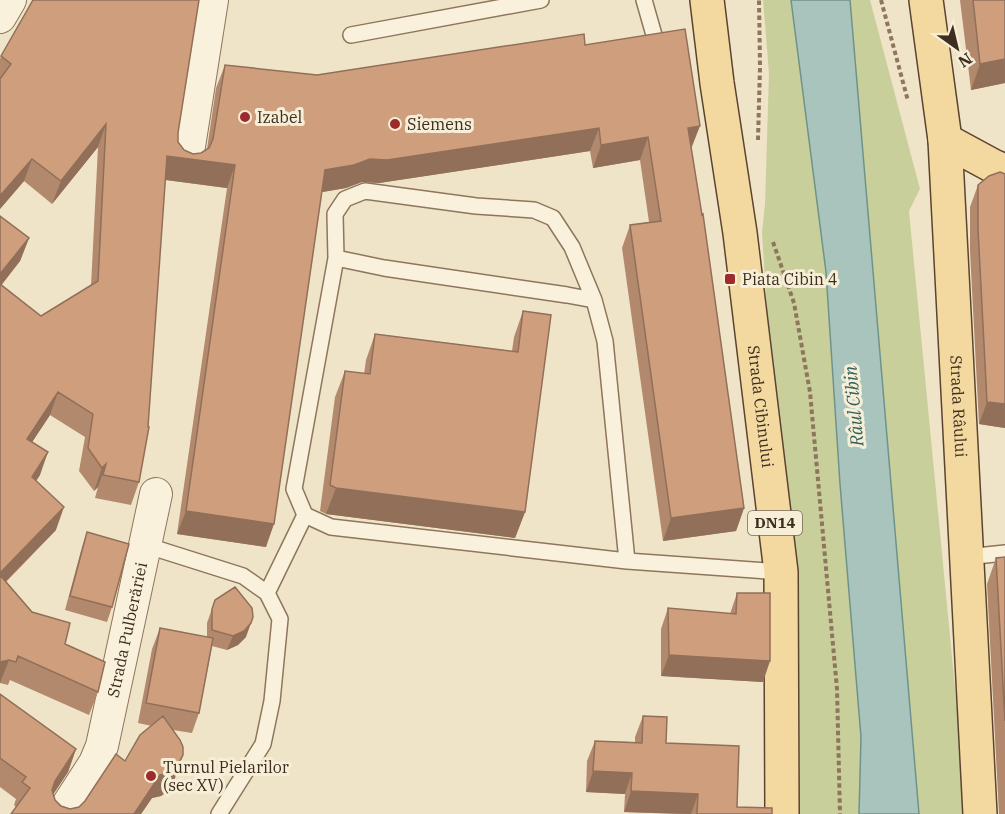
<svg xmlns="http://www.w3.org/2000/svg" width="1005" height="814" font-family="'IBM Plex Serif',serif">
  <rect width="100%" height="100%" fill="#f0e4c8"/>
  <path fill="#c9cf9b" d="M763,0h107l50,189 -11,22 49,508 6,95h-182l2,-239 -22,-342 3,-29 4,-131z"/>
  <path fill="#a9c4bc" stroke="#6f938a" stroke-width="1.5" d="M791,0h59l69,814h-60l2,-77 -21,-253 -14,-212z"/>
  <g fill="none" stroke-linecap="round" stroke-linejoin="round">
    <defs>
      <path id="lane" d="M644,0l10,35
        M351,35l190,-35
        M336,258l-1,-44 10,-15 20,-8 111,15 58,4 19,8 19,29 22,53
        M145,545l98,31 24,17 13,26 -8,82 -9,43 -44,70
        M967,557l38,-4
        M627,561l-22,-220 -11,-41 -27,-5 -183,-27 -48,-10 -42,231 11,26 26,12 296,34 154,11
        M267,593l38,-78"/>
      <g id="street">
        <path d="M0,17l10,-17"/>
        <path d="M187,159l25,-159"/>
        <path id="s1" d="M62,814l33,-51 7,-17 54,-252"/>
      </g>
      <g id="primary">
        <path id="s2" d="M707,0l10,83 23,150 41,339 1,242"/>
        <path id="s3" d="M926,0l19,140 35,674"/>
        <path d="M945,140l48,26 12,5"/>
      </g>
    </defs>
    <use href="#lane" stroke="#8d765c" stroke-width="18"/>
    <use href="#street" stroke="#8d765c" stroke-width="34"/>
    <use href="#primary" stroke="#5b4430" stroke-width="36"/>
    <path stroke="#8d765c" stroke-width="4" stroke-dasharray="4.5 3" stroke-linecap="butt" d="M881,0l27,101
      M758,140l2,-73 -1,-67
      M773,242l21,61 16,89 27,297 3,125"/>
    <use href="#lane" stroke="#faf1dc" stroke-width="15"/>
    <use href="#street" stroke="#faf1dc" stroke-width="32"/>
    <use href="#primary" stroke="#f3d9a0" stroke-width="33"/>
  </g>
  <path fill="#b2896c" d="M960,0h45v83l-34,7z
    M585,45l106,104 53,359 -8,23 -73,10 -41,-293 8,-23 19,-3 -9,-62 -47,8 -3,-17 -211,32 -17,-1 -16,6 -24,4 -56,355 -89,-13 50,-346 -62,-8 -26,302 -8,23 -36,-7 3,-11 -4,4 -15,-20 6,-34 -35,-22 -18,27 8,33 -4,6 20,49 -50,52 26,30 33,32 33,48 -9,23 -79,-35 -2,5 -8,-2v-467l29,22 -9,23 -19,24 40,31 50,-30 7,-139 -46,57 -28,-23 -24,28v-150l1,-3 177,77v9l6,8 9,4 8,-1 6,-4 9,-61 9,-23 92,10z
    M978,185l27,243 -26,-4 -9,-173v-44z
    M523,311l2,201 -10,26 -189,-24 -6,-3 15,-114 10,-26 19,3 2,-14 9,-26 137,17 2,-14z
    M87,532l25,75 -5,15 -42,-12 17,-63z
    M1005,557v257h-6l-12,-230 9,-26z
    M737,593l26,89 -102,-6v-47l7,-21 62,6z
    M215,600l31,37 -8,8 -11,5 -15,-4 -13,67 -7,20 -19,-3 2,48 -7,13 -7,5 -9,2 -11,16 -125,-7 -2,-2 2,-6 -16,-12v-93l76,55 -8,23 -15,22 2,6 6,6 9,3 9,-2 46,-46 27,-35 -14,-3 14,-74 8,-21 47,9v-14z
    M643,716l23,27 71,64 35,7h-93l-55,-2 1,-18 -39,-2 1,-31 8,-20 40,1v-5z"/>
  <path fill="#916f58" d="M1005,59v24l-34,7 9,-26z
    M106,124l-8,23 -46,57 9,-23z
    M700,126l-9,23 -3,-21z
    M599,128l-9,23 -211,32 -17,-1 -16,6 -29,5 8,-23 45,-11z
    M648,137l-8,23 -47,8 8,-23z
    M167,156l68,9 -8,23 -68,-9z
    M32,159l-8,22 -24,28v-13z
    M29,238l-9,23 -20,26v-13z
    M58,392l-8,23 -31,47 8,-23z
    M987,402l18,2v24l-26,-4z
    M48,452l-8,23 -17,25 9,-23z
    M106,464l-8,23 -4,4 8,-23z
    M336,488l189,24 -10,26 -189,-24z
    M64,507l-8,23 -56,57v-14z
    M744,508l-8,23 -73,10 8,-23z
    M186,511l88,13 -8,23 -89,-13z
    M251,623l-5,14 -8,8 -11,5 6,-14z
    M669,655l101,6 -7,21 -102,-6z
    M9,660l-9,23v-21z
    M76,749l-8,23 -21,32 8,-23z
    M183,755l-8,23 -7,13 -7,5 -9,2 -11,16h-7l26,-39z
    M593,771l39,2 -7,21 -39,-2z
    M631,791l67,3 -7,20 -67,-2z"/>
  <path fill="#cf9f7d" stroke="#916f58" stroke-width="1.5" d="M33,0h166l-21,133v9l6,8 9,4 8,-1 8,-5 4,-9 12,-74 92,10 267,-41 1,11 100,-16 15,97 -12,2 14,87 1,-1 41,294 -73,10 -41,-293 31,-4 -13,-84 -47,8 -2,-17 -212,32 -17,-1 -16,6 -29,5 -51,354 -88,-13 49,-346 -68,-9 -19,271h1l-10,55 -36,-7 3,-11 -4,4 -14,-20 5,-34 -35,-22 -31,47 21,13 -16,25 32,30 -64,66v-289l41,32 57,-35 8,-157 -45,57 -29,-22 -32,37v-117l11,-15 -10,-8z
    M973,0h32v59l-25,5z
    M1000,172l5,2v230l-18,-2 -9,-173v-44l11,-9z
    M0,216l29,22 -29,36z
    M523,311l28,4 -26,197 -189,-24 -6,-3 15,-114 25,3 5,-40 143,18z
    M87,532l42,12 -17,63 -42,-11z
    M1005,557v164l-9,-163z
    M0,575l32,37 38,11 -5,21 40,18 -7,30 -80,-36 -2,6 -7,-2 -9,2z
    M235,587l17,21 1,9 -2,6 -7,8 -11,5 -21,-6v-21l3,-9z
    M737,593h33v68l-101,-6 -1,-47 68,6z
    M160,628l53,10 -14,75 -53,-10z
    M0,694l76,55 -21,32 -3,9 3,10 6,6 9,3 9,-2 6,-6 31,-47 9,7 15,-26 23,-19 17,24 3,7v8l-7,13 -6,5 -10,2 -26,39h-123l19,-26 -8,-6 4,-5 -26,-19z
    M643,716l24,1 -1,26 73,3 -2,61 35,1v6h-75l1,-20 -67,-3 1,-18 -39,-2 2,-30 47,2z"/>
  <g fill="#9e2a2b" stroke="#f7eed8" stroke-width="2">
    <circle cx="245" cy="117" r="6"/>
    <circle cx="395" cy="124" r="6"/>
    <rect x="724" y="273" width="12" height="12" rx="3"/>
    <circle cx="151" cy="776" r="6"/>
  </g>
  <g text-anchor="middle" stroke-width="6" stroke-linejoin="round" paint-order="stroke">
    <rect fill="#f7eed8" stroke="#756857" stroke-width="1.5" x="748" y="511" width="54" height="24" rx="4.5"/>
    <g font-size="15" font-weight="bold" fill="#3d2e20">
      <text x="775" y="528">DN14</text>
    </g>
    <g font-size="16" fill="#3d2e20" stroke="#f7eed8" text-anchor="start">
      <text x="257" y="123">Izabel</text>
      <text x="407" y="130">Siemens</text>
      <text x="742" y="285">Piata Cibin 4</text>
      <text x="163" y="773">Turnul Pielarilor<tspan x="163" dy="18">(sec XV)</tspan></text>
    </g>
    <g font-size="16" fill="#3d2e20" stroke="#f7eed8">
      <text dy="6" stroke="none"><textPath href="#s2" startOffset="410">Strada Cibinului</textPath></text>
      <text dy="6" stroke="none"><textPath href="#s3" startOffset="408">Strada Râului</textPath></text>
      <text dy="6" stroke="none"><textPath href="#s1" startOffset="198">Strada Pulberăriei</textPath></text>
    </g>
    <g font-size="18" font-style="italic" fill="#2f5d5a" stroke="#f7eed8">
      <text transform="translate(854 406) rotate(-95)" y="6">Râul Cibin</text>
    </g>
  </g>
  <g transform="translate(957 48) rotate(146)" stroke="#f7eed8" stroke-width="4.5" paint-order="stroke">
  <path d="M0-4.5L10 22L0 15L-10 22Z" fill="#3d2e20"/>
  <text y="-9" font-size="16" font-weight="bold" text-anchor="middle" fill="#3d2e20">N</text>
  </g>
</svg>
